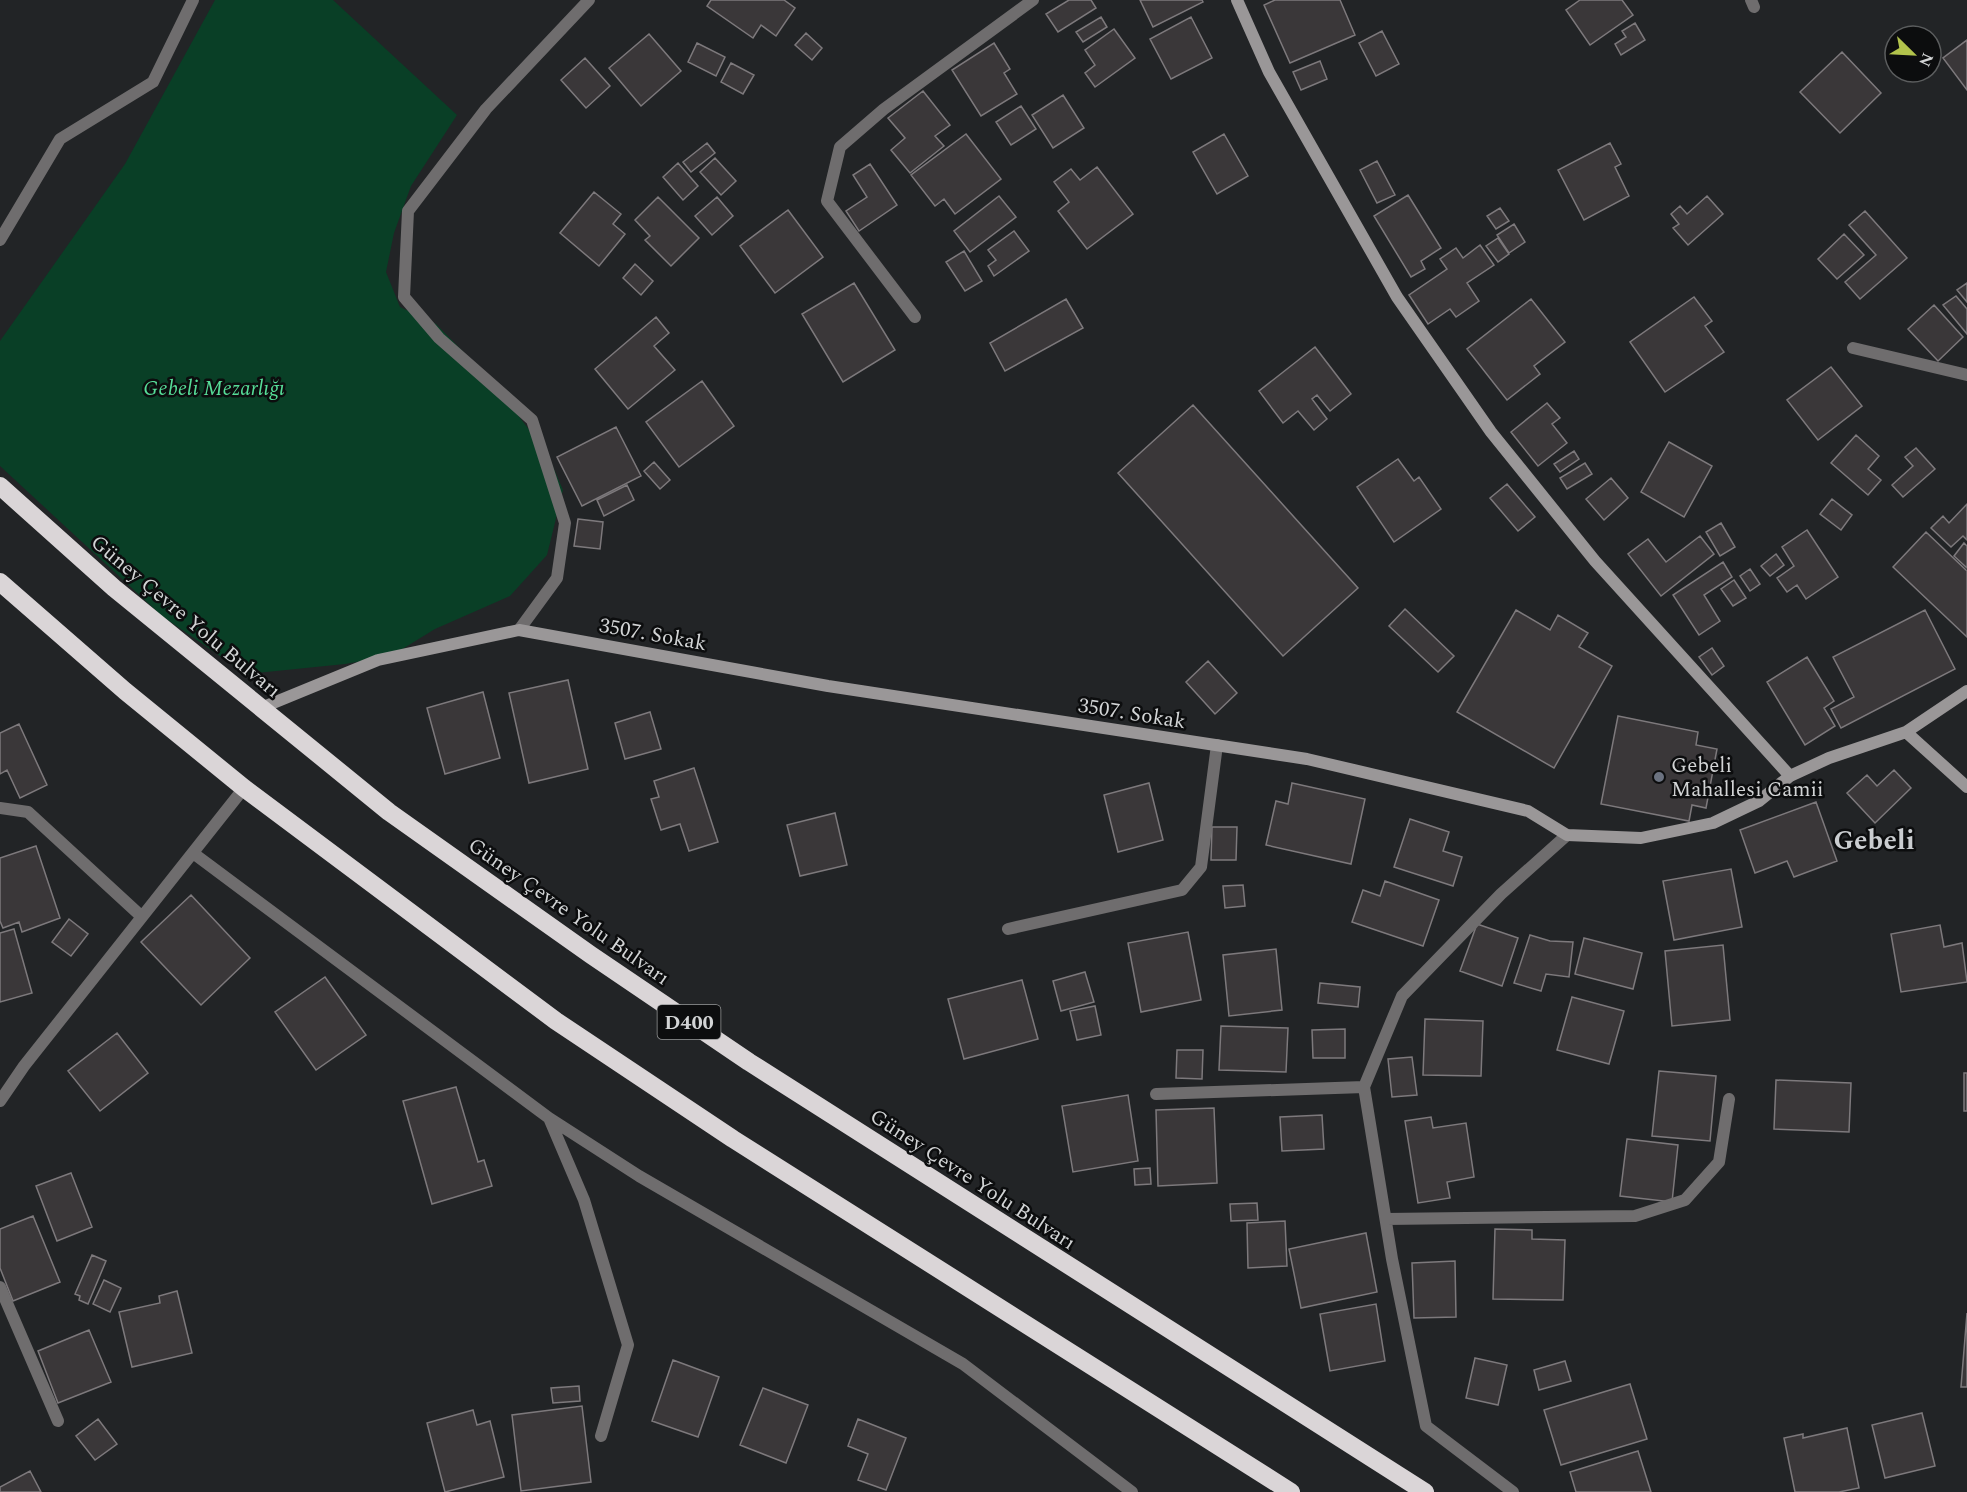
<svg xmlns="http://www.w3.org/2000/svg" width="1967" height="1492" font-family="Spectral,serif">
  <rect width="100%" height="100%" fill="#222426"/>
  <path fill="#093f26" d="M215,0h118l124,115 -46,71 -17,47 -8,39 14,35 36,17 55,56 56,73 16,37 -16,65 -37,41 -75,33 -44,27 -46,8 -99,10 -84,-58 -162,-150v-125l125,-177z"/>
  <path fill="#3a3739" stroke="#7d797c" stroke-width="1.5" d="M711,0h73l11,8 -19,28 -15,-11 -8,13 -46,-32z
    M1069,0h22l5,8 -38,24 -12,-18z
    M1140,0h62l1,2 -50,25z
    M1275,0h65l15,35 -65,28 -26,-58z
    M1580,0h42l11,15 -43,30 -24,-35z
    M1101,17l6,10 -24,15 -7,-10z
    M1191,17l21,41 -41,21 -21,-40z
    M1635,23l10,17 -24,15 -6,-11 11,-7 -4,-6z
    M1114,29l21,29 -40,29 -10,-14 10,-8 -10,-15z
    M1382,31l17,33 -23,12 -17,-33z
    M806,33l16,15 -10,12 -17,-15z
    M649,34l32,37 -40,35 -32,-38z
    M1967,40v50l-24,-32z
    M697,43l28,14 -9,19 -28,-14z
    M994,43l16,26 -6,4 13,21 -36,22 -29,-46z
    M1842,52l39,41 -41,40 -40,-41z
    M585,58l25,28 -24,22 -25,-28z
    M1320,61l7,18 -26,11 -8,-18z
    M731,63l23,12 -11,19 -22,-12z
    M923,91l27,34 -15,11 9,10 -34,27 -19,-23 14,-12 -17,-20z
    M1063,95l21,33 -31,20 -21,-33z
    M1021,106l15,23 -25,16 -15,-23z
    M966,134l35,45 -46,35 -11,-15 -9,7 -24,-31z
    M1224,134l24,42 -31,18 -24,-42z
    M707,143l8,10 -24,19 -8,-10z
    M1610,143l11,21 -6,3 14,29 -45,24 -26,-50z
    M715,158l21,23 -15,14 -21,-23z
    M1377,161l18,34 -18,8 -17,-33z
    M678,163l20,23 -15,14 -20,-23z
    M870,164l27,41 -38,26 -13,-20 21,-14 -14,-22z
    M1097,167l36,47 -46,35 -29,-38 11,-9 -15,-20 17,-13 9,11z
    M594,192l27,22 -8,10 12,10 -26,32 -39,-33z
    M1408,195l33,53 -20,13 4,8 -14,8 -37,-61z
    M999,196l17,21 -46,35 -16,-21z
    M1707,196l16,18 -35,31 -15,-17 6,-4 -8,-10 9,-8 7,8z
    M658,197l41,41 -28,28 -26,-26 5,-4 -15,-16z
    M717,197l16,19 -21,19 -17,-19z
    M1500,208l9,13 -13,8 -9,-13z
    M788,210l35,47 -48,36 -35,-47z
    M1865,211l42,47 -47,41 -15,-17 31,-27 -27,-30z
    M1514,224l11,18 -16,11 -12,-18z
    M1014,231l15,20 -35,25 -6,-10 8,-6 -8,-10z
    M1844,234l20,21 -27,24 -19,-20z
    M1498,238l11,16 -11,8 -12,-16z
    M1480,245l14,20 -27,18 12,18 -23,16 -6,-8 -22,15 -19,-29 38,-26 -7,-10 16,-11 7,10z
    M964,251l18,30 -17,10 -19,-29z
    M635,264l18,17 -12,14 -18,-17z
    M854,283l41,67 -52,32 -41,-68z
    M1967,283v19l-10,-12z
    M1956,296l11,13v25l-24,-29z
    M1694,297l18,24 -7,5 19,26 -59,40 -35,-50z
    M1066,299l17,29 -78,43 -15,-28z
    M1531,299l34,43 -31,24 6,8 -33,26 -40,-51z
    M1934,305l29,32 -25,24 -30,-32z
    M656,317l13,16 -15,13 21,24 -47,39 -33,-40z
    M1315,347l36,47 -21,17 -13,-16 -5,4 15,20 -13,11 -16,-19 -15,12 -24,-32z
    M1831,367l31,39 -44,34 -31,-40z
    M702,381l32,45 -55,41 -33,-45z
    M1547,403l13,15 -8,6 15,19 -29,23 -27,-34z
    M1193,405l165,183 -75,68 -165,-183z
    M616,427l25,49 -59,30 -25,-49z
    M1856,435l23,21 -11,13 13,11 -13,15 -37,-32z
    M1669,442l43,24 -28,51 -43,-25z
    M1916,448l19,21 -32,28 -11,-12 21,-19 -8,-9z
    M1574,451l5,8 -19,13 -6,-8z
    M1398,459l16,22 5,-4 22,32 -47,33 -37,-55z
    M654,462l16,18 -10,9 -16,-18z
    M1585,463l7,11 -25,15 -7,-11z
    M1611,478l17,20 -24,22 -18,-21z
    M1507,484l28,33 -17,14 -28,-33z
    M627,485l7,15 -30,16 -7,-16z
    M1832,499l20,16 -11,15 -21,-16z
    M1967,504v36l-4,-4 -12,11 -20,-19 12,-12 6,7z
    M578,519l25,3 -3,27 -26,-3z
    M1721,523l14,24 -15,9 -14,-24z
    M1807,530l31,47 -32,22 -9,-14 -10,7 -10,-14 17,-12 -12,-19z
    M1926,532l41,39v66l-74,-70z
    M1700,536l14,18 -53,42 -33,-42 20,-15 18,23z
    M1964,543l3,3v22l-13,-12z
    M1776,554l8,11 -14,11 -9,-10z
    M1723,562l9,15 -28,18 16,26 -21,14 -26,-40z
    M1750,569l10,15 -10,7 -10,-15z
    M1734,580l12,18 -13,8 -12,-17z
    M1405,609l49,47 -16,16 -49,-46z
    M1516,610l34,20 8,-15 30,18 -9,14 33,19 -58,102 -97,-56z
    M1925,610l30,59 -114,59 -10,-19 23,-12 -21,-40z
    M1712,648l12,18 -12,9 -13,-18z
    M1807,657l27,44 -10,7 11,18 -30,19 -38,-63z
    M1208,661l29,32 -22,21 -29,-32z
    M568,680l20,89 -59,14 -20,-90z
    M483,692l17,66 -55,16 -18,-66z
    M650,712l11,37 -36,10 -10,-36z
    M1618,716l80,16 -2,13 21,4 -11,59 -14,-3 -3,16 -88,-17z
    M19,724l28,61 -27,13 -13,-28 -7,4v-41z
    M694,768l24,74 -29,9 -9,-27 -19,6 -10,-31 8,-2 -5,-16z
    M1894,770l17,18 -36,35 -28,-30 20,-18 10,11z
    M1149,783l14,57 -45,12 -14,-57z
    M1292,783l73,16 -14,65 -85,-19 10,-44 12,3z
    M1816,802l21,59 -43,16 -7,-16 -32,12 -15,-43z
    M835,813l12,52 -47,11 -13,-51z
    M1410,819l39,13 -6,19 19,6 -9,29 -59,-19z
    M1212,827h25l-1,33h-25z
    M36,846l24,72 -38,14 -3,-10 -16,6 -3,-7v-63z
    M1731,869l11,58 -68,13 -11,-59z
    M1385,881l54,19 -16,46 -71,-24 11,-32 17,6z
    M1243,885l2,21 -20,2 -2,-22z
    M191,895l59,63 -49,47 -60,-63z
    M69,919l19,15 -17,22 -19,-14z
    M1477,924l41,14 -16,48 -42,-15z
    M1940,925l4,22 18,-4 5,39 -66,10 -10,-58z
    M14,929l18,64 -32,9v-69z
    M1188,932l13,68 -60,12 -13,-69z
    M1530,935l20,6 23,1 -4,35 -23,-3 -5,17 -27,-8z
    M1584,938l58,15 -9,36 -58,-15z
    M1723,945l7,75 -58,6 -7,-75z
    M1276,949l6,61 -53,6 -6,-61z
    M1085,972l9,30 -33,9 -8,-30z
    M325,977l41,58 -50,35 -41,-58z
    M1022,980l16,59 -74,20 -16,-60z
    M1320,983l40,4 -2,20 -40,-4z
    M1572,997l52,14 -15,53 -52,-14z
    M1095,1006l6,29 -24,5 -7,-29z
    M1425,1019l58,2 -2,55 -58,-1z
    M1221,1026l67,2 -2,44 -67,-2z
    M1345,1029v29h-32l-1,-28z
    M117,1033l31,40 -48,38 -32,-40z
    M1177,1050h26l-1,29 -26,-1z
    M1412,1057l5,38 -25,2 -4,-38z
    M1659,1071l57,5 -6,65 -58,-5z
    M1964,1073h3v38h-3z
    M1776,1080l75,3 -2,49 -75,-3z
    M456,1087l22,75 6,-2 8,26 -60,18 -29,-103z
    M1128,1095l10,66 -65,11 -11,-66z
    M1214,1108l3,75 -59,3 -2,-76z
    M1322,1115l2,34 -42,2 -2,-34z
    M1431,1117l2,11 33,-5 8,54 -27,5 3,16 -32,5 -13,-82z
    M1627,1139l51,6 -6,57 -52,-6z
    M1150,1168l1,16 -16,1 -1,-16z
    M71,1173l21,54 -35,14 -21,-55z
    M1257,1203l1,17 -27,1 -1,-17z
    M33,1216l27,66 -47,19 -13,-33v-39z
    M1285,1221l2,45 -39,2 -1,-45z
    M1495,1229l37,1v9l33,1 -2,60 -70,-1z
    M1366,1233l11,59 -76,16 -12,-59z
    M92,1255l14,6 -18,43 -9,-4 1,-4 -5,-2z
    M1455,1261l1,56 -42,1 -2,-55z
    M104,1280l17,8 -11,24 -17,-8z
    M177,1291l15,62 -60,14 -13,-55 41,-9 -1,-7z
    M1376,1304l9,57 -55,10 -10,-57z
    M1967,1313v74h-6z
    M89,1330l22,52 -53,21 -20,-52z
    M1475,1358l32,7 -9,40 -32,-7z
    M673,1360l46,17 -21,60 -46,-16z
    M1565,1361l6,20 -32,9 -5,-20z
    M1630,1384l17,55 -86,26 -17,-55z
    M579,1386l1,15 -27,2 -2,-15z
    M763,1388l45,17 -22,58 -46,-18z
    M582,1406l9,76 -70,9 -9,-76z
    M473,1410l4,15 13,-4 14,56 -59,15 -18,-69z
    M1922,1413l13,53 -50,12 -13,-53z
    M98,1419l19,25 -22,16 -19,-24z
    M858,1419l48,19 -20,52 -28,-10 10,-26 -20,-8z
    M1847,1428l12,60 -20,4h-44l-11,-54 19,-4v4z
    M1638,1451l13,41h-75l-6,-20z
    M30,1471l11,21h-41v-5z"/>
  <g fill="none" stroke-linecap="round" stroke-linejoin="round">
    <path stroke="#6f6d6e" stroke-width="12" d="M1751,0l3,7
      M0,240l60,-101 93,-57 40,-82
      M915,317l-88,-116 13,-54 44,-38 149,-109
      M1853,348l114,27
      M519,630l38,-52 8,-55 -33,-103 -93,-82 -35,-41 4,-86 78,-102 103,-109
      M0,808l28,4 113,104
      M193,853l356,265 35,82 44,145 -27,91
      M1008,929l174,-39 19,-23 16,-122
      M1156,1094l208,-7
      M0,1101l24,-35 220,-278
      M549,1118l90,58 324,188 169,128
      M1386,1219l249,-3 50,-16 34,-38 10,-63
      M0,1287l58,134
      M1513,1492l-87,-66 -34,-167 -28,-172 38,-91 99,-102 66,-59"/>
    <path stroke="#9a9798" stroke-width="12" d="M1237,0l32,72 128,225 94,135 104,129 195,215
      M261,708l117,-48 141,-30 309,56 479,73 221,52 39,24 74,3 72,-15 46,-22 31,-25 39,-18 77,-26 61,-41
      M1906,732l61,55"/>
    <path stroke="#dad5d7" stroke-width="18" d="M0,486l114,102 275,224 202,143 158,107 676,430
      M0,582l125,109 119,97 312,233 177,118 558,353"/>
  </g>
  <circle fill="#6b7280" stroke="#0c0d0e" stroke-width="2" cx="1659" cy="777" r="6"/>
  <g text-anchor="middle" stroke-width="5" stroke-linejoin="round" paint-order="stroke">
    <rect fill="#0c0d0e" stroke="#979899" stroke-width="1.5" x="657.5" y="1005" width="63" height="34" rx="4.5"/>
    <g font-size="20" font-weight="bold" fill="#d2d4d5">
      <text x="689" y="1029">D400</text>
    </g>
    <g font-size="21" font-style="italic" fill="#56dd98" stroke="#0c0d0e">
      <text x="214" y="395">Gebeli Mezarlığı</text>
    </g>
    <g font-size="21" fill="#d2d4d5" stroke="#0c0d0e">
      <text transform="translate(186 616) rotate(40)" y="7">Güney Çevre Yolu Bulvarı</text>
      <text transform="translate(653 634) rotate(10)" y="7">3507. Sokak</text>
      <text transform="translate(1132 713) rotate(9)" y="7">3507. Sokak</text>
      <text transform="translate(569 911) rotate(35)" y="7">Güney Çevre Yolu Bulvarı</text>
      <text transform="translate(973 1179) rotate(33)" y="7">Güney Çevre Yolu Bulvarı</text>
    </g>
    <g font-size="21" fill="#d2d4d5" stroke="#0c0d0e" text-anchor="start">
      <text x="1671" y="772">Gebeli<tspan x="1671" dy="24">Mahallesi Camii</tspan></text>
    </g>
    <g font-size="27" font-weight="bold" fill="#cacdd0" stroke="#0c0d0e">
      <text x="1874" y="849">Gebeli</text>
    </g>
  </g>
  <g transform="translate(1913 54) rotate(114)"><circle r="28" fill="#0c0d0e" stroke="#5b5d5e" stroke-width="1.5"/>
  <path d="M0-4.5L10 22L0 15L-10 22Z" fill="#b2c34c"/>
  <text y="-9" font-size="16" font-weight="bold" text-anchor="middle" fill="#d2d4d5">N</text>
  </g>
</svg>
